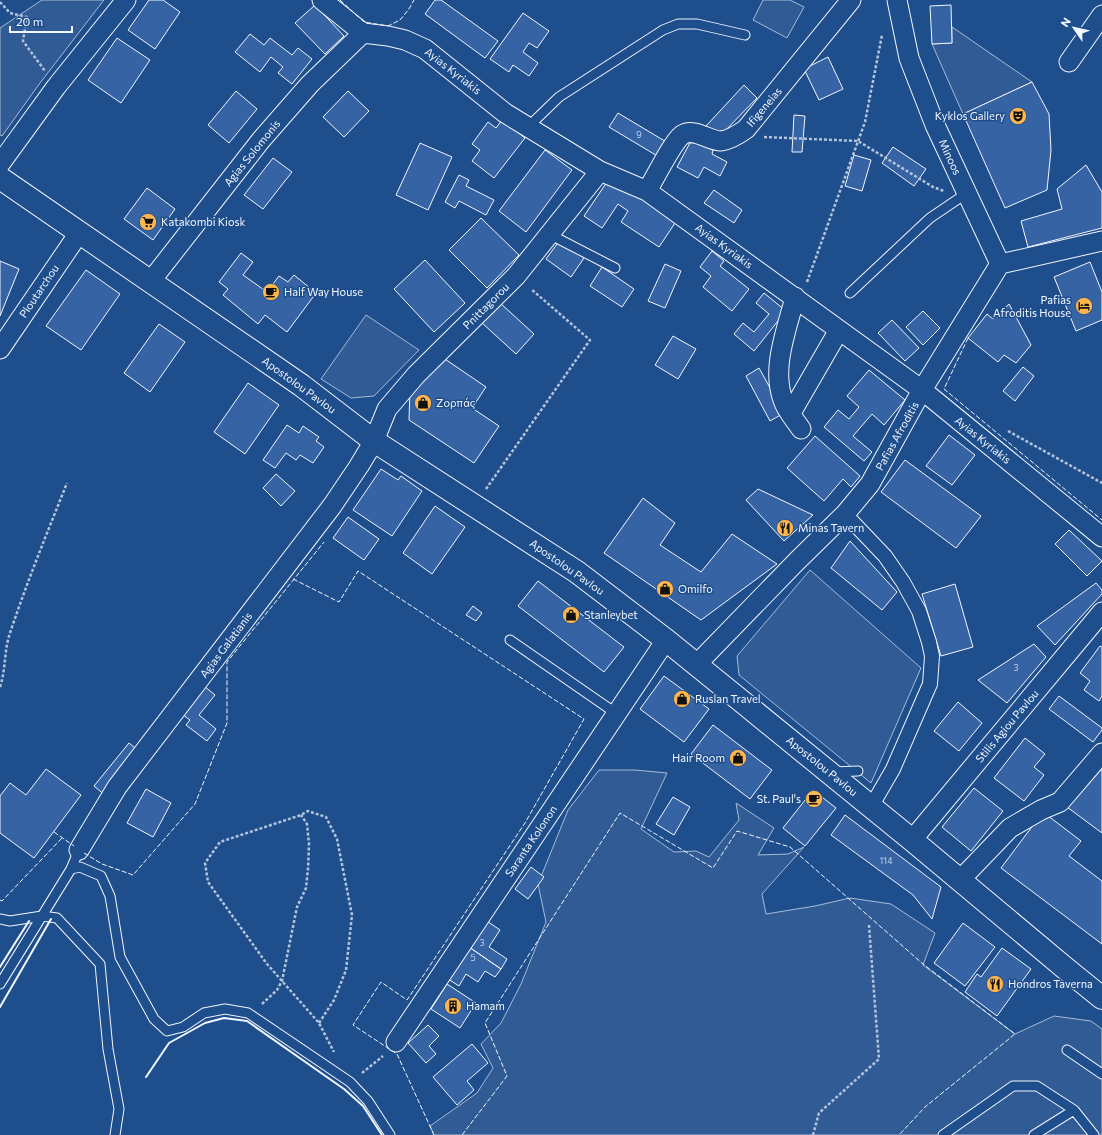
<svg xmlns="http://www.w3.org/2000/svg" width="1102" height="1135" font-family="Commissioner,sans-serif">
  <rect width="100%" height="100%" fill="#1f4e8c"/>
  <path fill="#305b95" stroke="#a8bbd7" d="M42,0h62l-64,83 -38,53 -2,-1v-107z
    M763,0h27l14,7 -17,31 -34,-18z
    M952,27l80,55 -69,32 -31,-70 20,-1z
    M366,315l53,35 -45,46 -23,2 -30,-19z
    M810,570l111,98 -50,115 -132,-108 -2,-19z
    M599,770h36l32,3 -26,56 33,23 22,-1 13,6 30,-37 -3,-17 38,25 -16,27 30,-1 16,-7 -42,47 4,20 49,-8 35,-8 41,6 44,29 -12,32 92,69 39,-18 37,5 11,8v106h-668l-4,-9 47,-33 16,-25 -12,-24 20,-21 20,-39 25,-62 -8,-38 30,-74z"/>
  <path fill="#3563a3" stroke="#f2f6ff" d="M149,0h14l17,12 -25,37 -27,-19z
    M435,0h6l57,41 -13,17 -60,-44z
    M315,5l29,31 -19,18 -30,-31z
    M951,5l1,38 -20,1 -2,-38z
    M523,13l26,18 -12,17 -8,-5 -6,9 15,11 -9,13 -16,-11 -4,7 -19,-13z
    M250,34l14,11 6,-7 22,17 6,-7 14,11 -20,25 -14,-11 5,-6 -12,-10 -11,15 -25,-20z
    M117,38l33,22 -29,43 -33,-23z
    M828,57l15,32 -24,11 -15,-31z
    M1032,82l17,32 2,36 -4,40 -42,18 -42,-94z
    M744,85l13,13 -39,40 -12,-12z
    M236,91l21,18 -28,34 -21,-18z
    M348,91l21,20 -25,26 -21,-20z
    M618,113l50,30 -9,14 -50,-30z
    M794,115l11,1 -3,36h-10z
    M502,120l23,18 -31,40 -22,-17 8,-11 -8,-6 16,-22 8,6z
    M692,139l21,11 -1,4 15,8 -7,14 -16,-9 -6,11 -21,-11z
    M420,143l32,14 -24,53 -32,-15z
    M893,147l33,22 -12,17 -32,-23z
    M545,150l27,20 -46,62 -27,-21z
    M854,155l17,5 -9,31 -17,-5z
    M273,158l19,14 -29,37 -19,-14z
    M1086,165l16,27v36l-74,19 -7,-26 41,-12 -5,-20z
    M459,175l10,5 -3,6 28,14 -8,15 -27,-14 -4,7 -10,-6z
    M611,176l66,44 -18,27 -38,-25 7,-11 -10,-7 -16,24 -18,-12z
    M147,188l28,21 -22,31 -29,-21z
    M714,190l28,20 -8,13 -30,-20z
    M481,218l38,37 -32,33 -38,-38z
    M560,240l24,18 -13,19 -25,-18z
    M712,251l12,10 -4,5 29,23 -17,22 -29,-24 8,-11 -11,-9z
    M241,253l12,9 -10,13 24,17 12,-16 9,6 6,-7 22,18 -29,39 -22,-17 -7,9 -35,-29 5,-6 -9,-7z
    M425,260l40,43 -31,29 -40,-43z
    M0,261l19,8 -19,47z
    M1090,262l12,30v28l-26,11 -22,-54z
    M665,264l16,7 -16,37 -17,-7z
    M602,267l32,22 -12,18 -32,-21z
    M86,270l34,24 -39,56 -35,-24z
    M764,293l22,18 -32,40 -20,-17 9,-11 11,9 15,-18 -13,-11z
    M499,302l35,32 -18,20 -35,-32z
    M1009,304l22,41 -15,18 -12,-8 -6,7 -30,-24 19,-24 6,5z
    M923,311l17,17 -17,17 -17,-18z
    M892,320l27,28 -14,13 -27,-28z
    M159,324l26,18 -35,50 -26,-19z
    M673,336l23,13 -18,30 -23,-14z
    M442,357l44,30 -14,21 27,18 -25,37 -65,-43 1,-32z
    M1023,367l11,9 -19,25 -12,-10z
    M759,368l25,45 -14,8 -24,-45z
    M869,370l36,30 -21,25 -12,-11 -19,22 19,16 -8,9 -40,-34 14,-17 11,9 10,-12 -12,-11z
    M248,383l31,22 -34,49 -31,-22z
    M287,425l12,8 4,-7 16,11 -3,4 8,6 -11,16 -13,-8 -4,5 -10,-7 -11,15 -12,-8z
    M949,435l26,20 -23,30 -26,-19z
    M815,436l45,40 -9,11 -8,-8 -19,22 -37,-33z
    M905,460l76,56 -25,32 -75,-56z
    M381,469l17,11 3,-4 21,15 -30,45 -39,-26z
    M276,474l19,17 -14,15 -18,-18z
    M758,489l55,26 -29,26 -38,-41z
    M643,498l32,25 -15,22 41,27 31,-38 45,30 -76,56 -97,-67z
    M435,506l30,21 -33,47 -29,-21z
    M348,517l31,22 -15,21 -31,-22z
    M1069,530l33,31 -15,15 -32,-32z
    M850,541l47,51 -15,18 -51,-42z
    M538,581l86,66 -20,25 -86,-66z
    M1096,583l6,7v4l-47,51 -18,-19z
    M955,584l18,63 -32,9 -19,-62z
    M473,606l9,7 -6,8 -10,-6z
    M1034,644l12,13 -39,46 -29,-23z
    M1100,646l2,1v49l-3,5 -15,-11 6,-9 -10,-8z
    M664,676l45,33 -25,33 -44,-33z
    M204,686l11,9 -16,20 17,14 -9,12 -21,-16 4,-5 -8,-6z
    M1059,696l43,32v2l-9,12 -44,-33z
    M958,702l24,21 -23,28 -25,-20z
    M713,725l59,45 -22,29 -59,-45z
    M1025,738l20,16 -11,13 10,8 -20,26 -30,-23z
    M129,743l12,10 -34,44 -13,-11z
    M1102,760v73l-35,-26z
    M46,769l35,26 -47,63 -34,-25v-37l10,-13 16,12z
    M974,788l29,23 -32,40 -29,-24z
    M146,789l25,14 -18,34 -26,-14z
    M813,790l23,18 -31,38 -22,-18z
    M673,797l17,10 -16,28 -18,-11z
    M1043,812l38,29 -12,15 33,25v63l-101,-76z
    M845,815l96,72 -9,32 -19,-24 -82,-60z
    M531,867l13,10 -16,22 -13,-10z
    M487,921l13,9 -11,17 18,12 -6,10 -32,-22z
    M963,923l32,24 -30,39 -31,-23z
    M469,947l32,22 -6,8 -10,-6 -7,11 -12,-8 -7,12 -11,-7z
    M1002,948l29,21 -34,47 -32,-24 12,-18 4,3z
    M447,984l29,19 -16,25 -29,-19z
    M428,1025l11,11 -10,10 7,8 -10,9 -18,-20z
    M472,1044l16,19 -21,18 7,9 -17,15 -24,-28z"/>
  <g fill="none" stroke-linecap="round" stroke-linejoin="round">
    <defs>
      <path id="service" d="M528,127l31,-30 104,-67 15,-6h19l48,11
        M549,234l66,34
        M850,293l80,-75 37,-25
        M510,640l107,74
        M833,772l25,-1
        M71,869l9,-2 21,9 9,20 10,61 34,62 13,12 16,-4 21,-14 21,-4 23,4 102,69 18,19 22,34
        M0,919l10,2 32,-5 15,2 43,46 8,85 11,60 -4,26
        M0,984l71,-115 8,-19
        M1067,1050l35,24
        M943,1135l70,-49h24l37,24 20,25
        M1034,1135l40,-25"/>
      <path id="pedestrian" d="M845,514l40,42 18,26 16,29 10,31 3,14 -2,28 -37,85 -22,38"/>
      <path id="minor" d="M322,0l41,33 25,3 17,4 20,9 80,64 95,58 47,20 275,199 180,147
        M897,0l12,58 26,67 65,139
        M1069,62l33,-47
        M0,164l56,-77 70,-87
        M647,191c8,-13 25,-48 35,-56 12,-8 27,6 39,6 9,-1 18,-7 25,-12l105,-129
        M150,282l111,-142 49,-56 53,-51
        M795,297c-8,32 -24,71 -12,103 3,10 12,20 18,29
        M0,349l79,-116
        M791,413l48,-83
        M696,665l101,-104 48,-47 25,-30 52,-94 78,-126 102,-23
        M912,840l190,-228
        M79,850l38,-63 215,-281 27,-40 15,-25 13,-32 29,-34 100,-99 84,-105
        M960,880l50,-52 31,-18 19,-8 42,-49
        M396,1042l270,-402"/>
      <path id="secondary" d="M0,178l301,207 73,56 203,131 89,68 79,64 167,136 153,128 37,30"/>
    </defs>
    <use href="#service" stroke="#f2f6ff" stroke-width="11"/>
    <use href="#pedestrian" stroke="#f2f6ff" stroke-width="16"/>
    <use href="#minor" stroke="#f2f6ff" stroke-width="21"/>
    <use href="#secondary" stroke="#f2f6ff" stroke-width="24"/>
    <path stroke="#b3c4dc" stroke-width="2.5" stroke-dasharray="3 2" stroke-linecap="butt" d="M0,2l10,11 17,4 -4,24 22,30
      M764,137l94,4 75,46 11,4
      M807,282l58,-160 17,-87
      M1008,431l94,52
      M486,489l104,-149 -59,-51
      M0,687c6,-18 4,-37 10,-54 17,-51 37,-100 57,-150
      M262,1004l15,-14 5,-9 15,-74 9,-19 2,-19 1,-25 -2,-20 -6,-9
      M319,1023l15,-23 12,-30 6,-55 -15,-76 -11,-22 -18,-6 -7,4 -81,27 -15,21 3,19 59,82 52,59 15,29
      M362,1073l21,-17
      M813,1135l6,-22 60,-54 -10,-134"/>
    <use href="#service" stroke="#1f4e8c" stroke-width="9"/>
    <use href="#pedestrian" stroke="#1f4e8c" stroke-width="14"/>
    <use href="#minor" stroke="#1f4e8c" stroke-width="19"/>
    <use href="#secondary" stroke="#1f4e8c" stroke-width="22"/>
    <path stroke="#f2f6ff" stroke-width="1" stroke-dasharray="5 2" stroke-linecap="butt" d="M340,0l24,22 24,4 12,-6 9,-11 5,-9
      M968,338l-24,51 158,131
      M293,579l46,23 19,-31 226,148 -59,104 -118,177 -26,-18 -28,43 44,29 37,81
      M54,832l20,14
      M84,853l18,11 31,11 62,-71 32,-81v-61l97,-120
      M0,900l2,1 60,-63
      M462,1135l45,-59 -22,-53 135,-210 93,55 24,-37 53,16 133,117 92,70 -90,73 -26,28"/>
    <path stroke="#f2f6ff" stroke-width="2" d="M0,967l29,-46
      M0,1007l51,-88
      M146,1077l23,-34 36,-20 19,-5 23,3 97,68 19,17 19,29"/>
  </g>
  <defs>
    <symbol id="theatre-disc" viewBox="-11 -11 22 22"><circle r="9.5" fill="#ffb74d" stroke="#1f4e8c"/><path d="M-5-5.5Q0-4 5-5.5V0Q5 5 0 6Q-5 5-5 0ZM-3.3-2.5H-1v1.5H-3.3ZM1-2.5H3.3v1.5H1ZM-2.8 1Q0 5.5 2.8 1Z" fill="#111"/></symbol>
    <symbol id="supermarket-disc" viewBox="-11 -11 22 22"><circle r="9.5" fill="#ffb74d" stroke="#1f4e8c"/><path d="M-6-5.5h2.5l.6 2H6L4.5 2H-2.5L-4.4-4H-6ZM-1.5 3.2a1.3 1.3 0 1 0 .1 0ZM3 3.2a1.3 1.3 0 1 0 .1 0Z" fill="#111"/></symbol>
    <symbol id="cafe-disc" viewBox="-11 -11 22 22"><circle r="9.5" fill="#ffb74d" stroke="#1f4e8c"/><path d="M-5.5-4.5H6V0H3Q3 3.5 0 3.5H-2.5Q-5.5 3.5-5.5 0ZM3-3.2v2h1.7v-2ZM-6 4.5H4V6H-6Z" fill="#111"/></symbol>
    <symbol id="hotel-disc" viewBox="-11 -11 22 22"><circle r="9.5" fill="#ffb74d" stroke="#1f4e8c"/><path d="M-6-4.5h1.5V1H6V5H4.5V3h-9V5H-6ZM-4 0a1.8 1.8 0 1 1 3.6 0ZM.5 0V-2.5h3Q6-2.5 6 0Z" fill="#111"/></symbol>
    <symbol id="shop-disc" viewBox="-11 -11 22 22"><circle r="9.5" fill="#ffb74d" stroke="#1f4e8c"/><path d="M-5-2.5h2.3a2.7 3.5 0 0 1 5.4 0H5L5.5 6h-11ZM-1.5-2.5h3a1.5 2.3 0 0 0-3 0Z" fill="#111"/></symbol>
    <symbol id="restaurant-disc" viewBox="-11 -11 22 22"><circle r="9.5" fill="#ffb74d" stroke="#1f4e8c"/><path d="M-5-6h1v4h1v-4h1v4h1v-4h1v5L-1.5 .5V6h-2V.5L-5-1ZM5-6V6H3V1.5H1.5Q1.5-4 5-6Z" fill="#111"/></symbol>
    <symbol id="building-disc" viewBox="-11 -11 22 22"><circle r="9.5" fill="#ffb74d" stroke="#1f4e8c"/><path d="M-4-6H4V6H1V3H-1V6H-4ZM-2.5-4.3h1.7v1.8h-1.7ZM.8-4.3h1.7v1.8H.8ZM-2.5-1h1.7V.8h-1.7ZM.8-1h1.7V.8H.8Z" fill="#111"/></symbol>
  </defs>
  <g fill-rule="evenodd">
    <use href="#theatre-disc" x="1008" y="106" width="20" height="20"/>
    <use href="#supermarket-disc" x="138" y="212" width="20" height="20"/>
    <use href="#cafe-disc" x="261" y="282" width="20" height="20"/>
    <use href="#hotel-disc" x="1074" y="296" width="20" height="20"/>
    <use href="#shop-disc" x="413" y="393" width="20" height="20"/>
    <use href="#restaurant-disc" x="775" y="518" width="20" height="20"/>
    <use href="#shop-disc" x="655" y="579" width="20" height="20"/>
    <use href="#shop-disc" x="561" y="605" width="20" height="20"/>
    <use href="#shop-disc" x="672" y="689" width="20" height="20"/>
    <use href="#shop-disc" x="728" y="748" width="20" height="20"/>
    <use href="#cafe-disc" x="804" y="789" width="20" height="20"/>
    <use href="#restaurant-disc" x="985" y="974" width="20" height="20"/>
    <use href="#building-disc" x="443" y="996" width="20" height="20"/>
  </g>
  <g text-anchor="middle" stroke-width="3" stroke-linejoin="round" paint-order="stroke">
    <g font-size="9" fill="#c3d1e8">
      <text x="639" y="138">9</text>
      <text x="1016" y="671">3</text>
      <text x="886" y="864">114</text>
      <text x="482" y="946">3</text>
      <text x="473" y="961">5</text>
    </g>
    <g font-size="11" fill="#f2f6ff" stroke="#1f4e8c">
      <text transform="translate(453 71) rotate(38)" y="4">Ayias Kyriakis</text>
      <text transform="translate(764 107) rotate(-50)" y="4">Ifigeneias</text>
      <text transform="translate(252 153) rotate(-51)" y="4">Agias Solomonis</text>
      <text transform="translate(950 157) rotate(65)" y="4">Minoos</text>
      <text transform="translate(724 246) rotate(36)" y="4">Ayias Kyriakis</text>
      <text transform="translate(39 291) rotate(-56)" y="4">Ploutarchou</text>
      <text transform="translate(486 306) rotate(-45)" y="4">Pnittagorou</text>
      <text transform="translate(299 385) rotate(36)" y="4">Apostolou Pavlou</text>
      <text transform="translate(897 436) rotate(-61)" y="4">Pafias Afroditis</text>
      <text transform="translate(983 440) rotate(39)" y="4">Ayias Kyriakis</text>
      <text transform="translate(567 567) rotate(35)" y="4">Apostolou Pavlou</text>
      <text transform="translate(226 645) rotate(-53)" y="4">Agias Galatianis</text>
      <text transform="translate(1007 726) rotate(-50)" y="4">Stilis Agiou Pavlou</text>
      <text transform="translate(822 766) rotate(39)" y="4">Apostolou Pavlou</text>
      <text transform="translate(531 841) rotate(-56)" y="4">Saranta Kolonon</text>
    </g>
    <g font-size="11" fill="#f2f6ff" stroke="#1f4e8c" text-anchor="start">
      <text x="1005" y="120" text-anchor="end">Kyklos Gallery</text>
      <text x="161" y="226">Katakombi Kiosk</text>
      <text x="284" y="296">Half Way House</text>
      <text x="1071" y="304" text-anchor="end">Pafias<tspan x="1071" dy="13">Afroditis House</tspan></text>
      <text x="436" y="407">Ζορπάς</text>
      <text x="798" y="532">Minas Tavern</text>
      <text x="678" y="593">Omilfo</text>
      <text x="584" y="619">Stanleybet</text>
      <text x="695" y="703">Ruslan Travel</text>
      <text x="725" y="762" text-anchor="end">Hair Room</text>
      <text x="801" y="803" text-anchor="end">St. Paul's</text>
      <text x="1008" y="988">Hondros Taverna</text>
      <text x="466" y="1010">Hamam</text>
    </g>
  </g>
  <g transform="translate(1074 28) rotate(304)" stroke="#1f4e8c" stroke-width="3" paint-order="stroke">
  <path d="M0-3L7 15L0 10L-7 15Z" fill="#f2f6ff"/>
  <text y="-6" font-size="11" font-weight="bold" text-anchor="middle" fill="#f2f6ff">N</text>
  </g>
  <path d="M10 26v6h62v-6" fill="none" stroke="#f2f6ff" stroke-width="2"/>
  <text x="16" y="26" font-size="12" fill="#f2f6ff" stroke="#1f4e8c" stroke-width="3" paint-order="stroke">20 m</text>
</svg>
